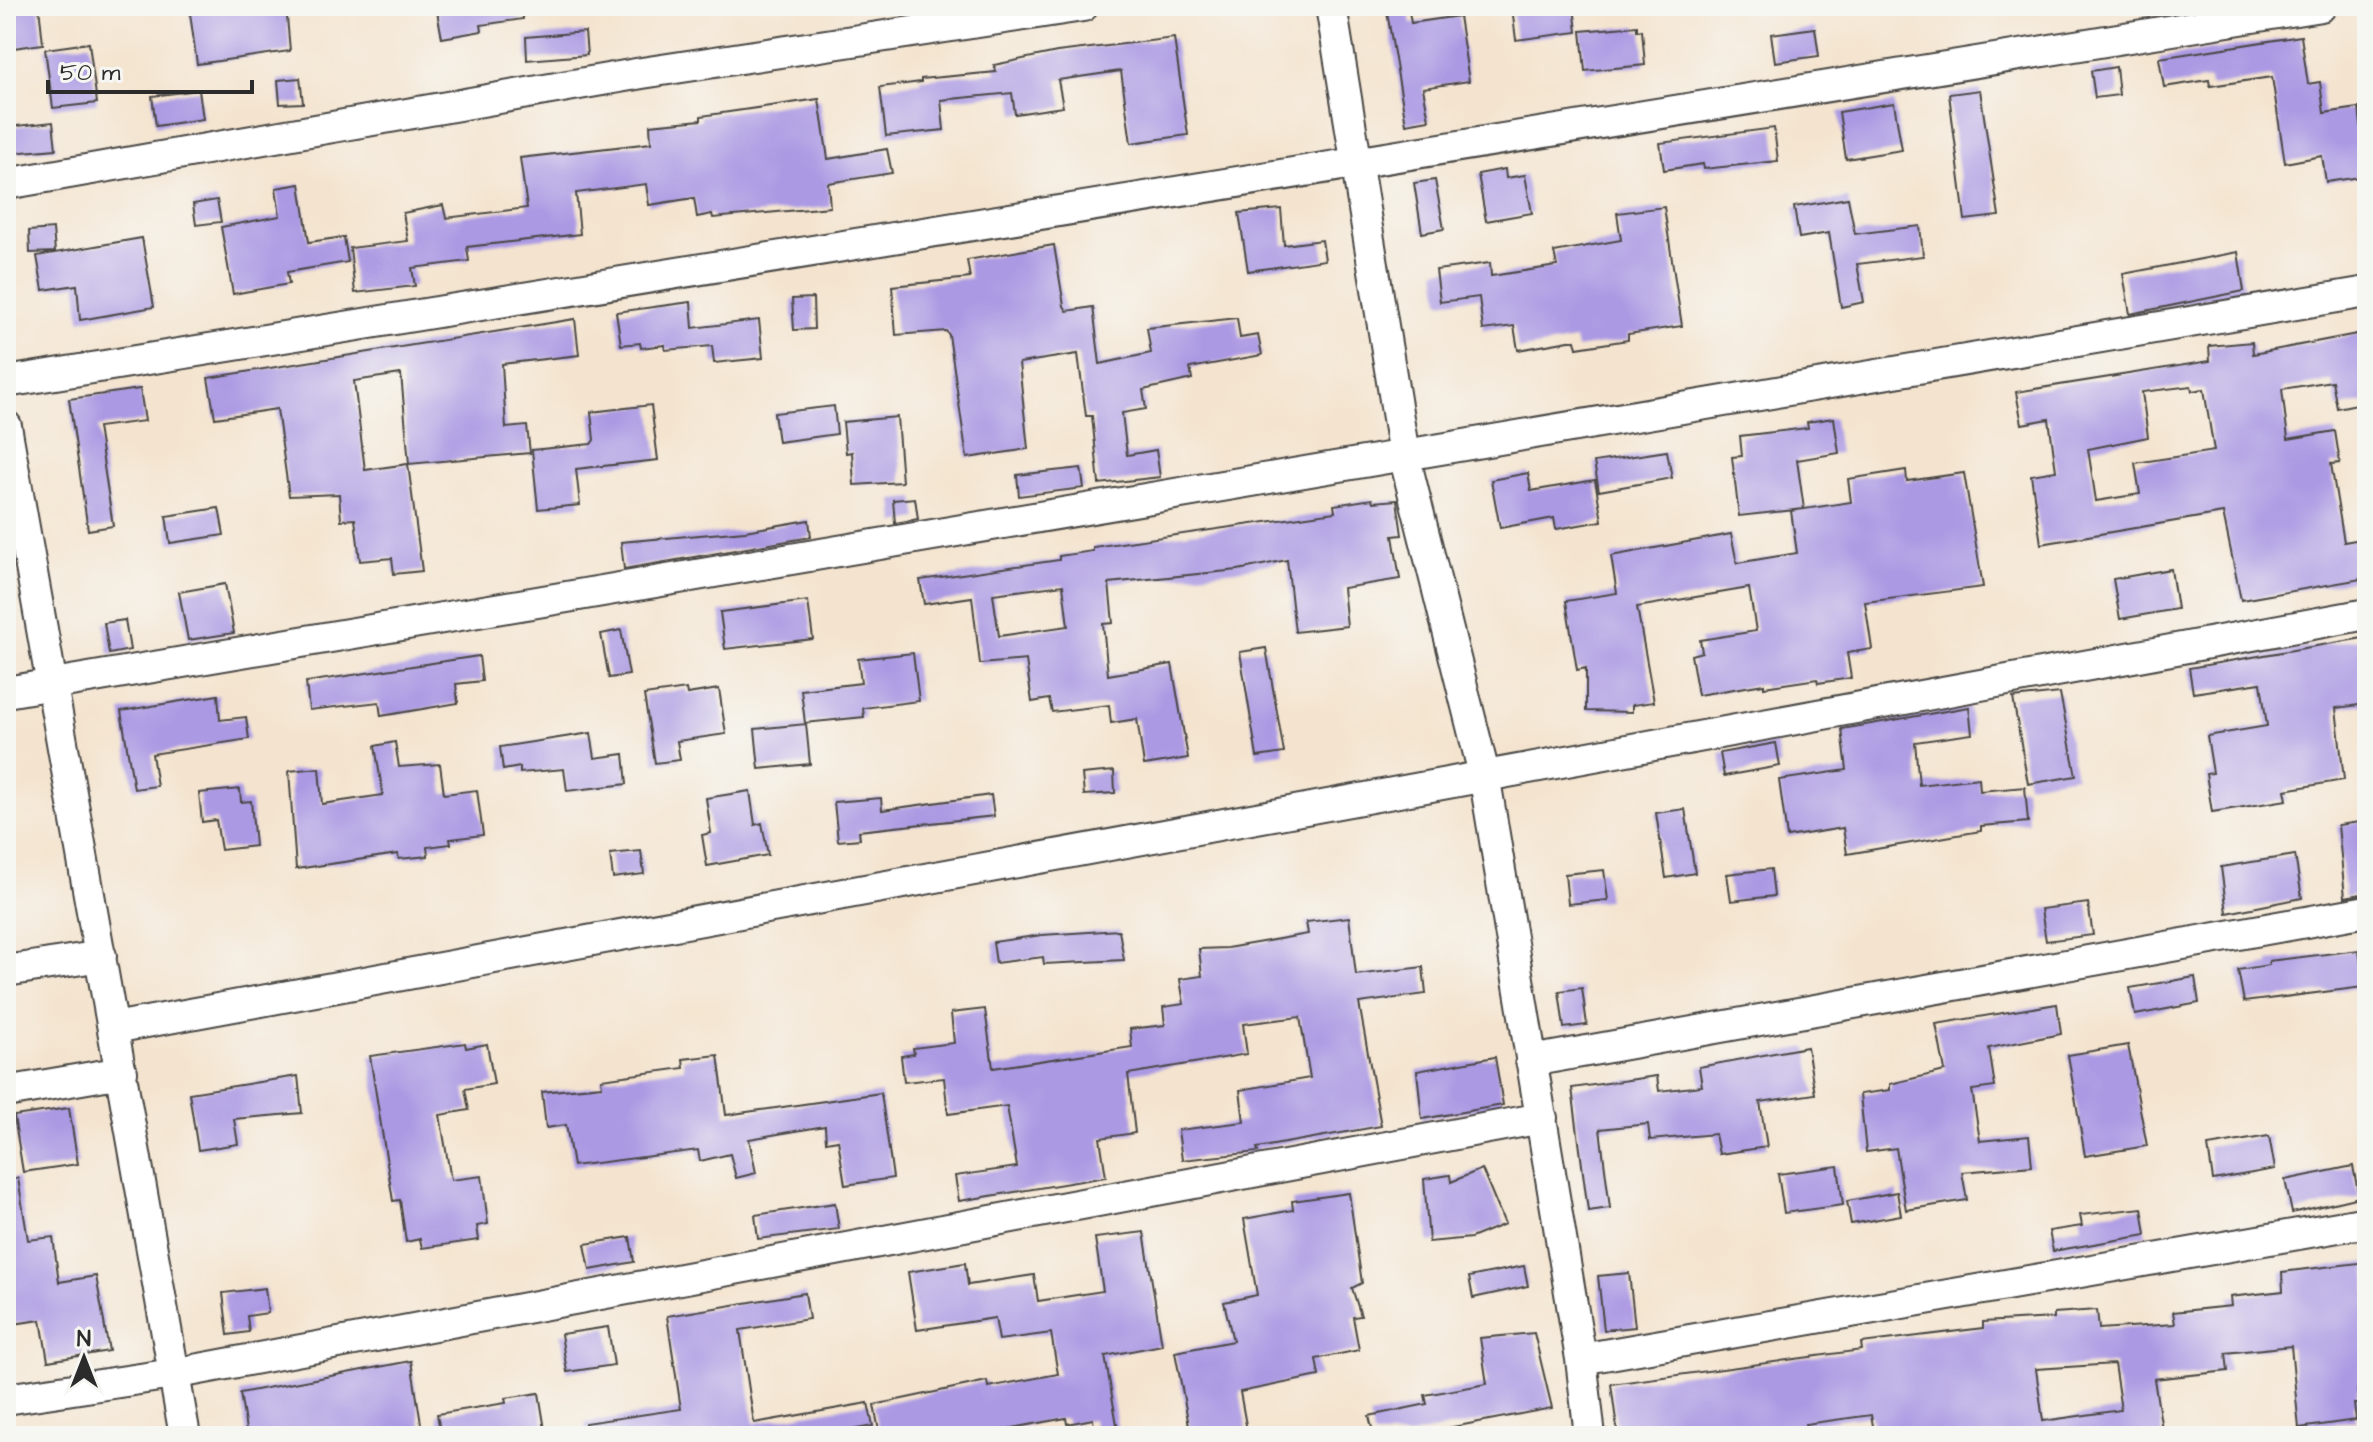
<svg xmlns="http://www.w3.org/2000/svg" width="2373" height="1442" font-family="'Architects Daughter',sans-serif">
  <rect width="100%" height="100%" fill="#f6f6f2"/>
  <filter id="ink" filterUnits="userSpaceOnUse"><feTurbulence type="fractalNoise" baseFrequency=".0125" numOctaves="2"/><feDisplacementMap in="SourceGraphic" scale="16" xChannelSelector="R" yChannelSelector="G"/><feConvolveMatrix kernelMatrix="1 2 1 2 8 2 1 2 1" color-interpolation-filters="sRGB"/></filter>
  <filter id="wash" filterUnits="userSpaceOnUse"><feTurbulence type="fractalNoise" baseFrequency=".006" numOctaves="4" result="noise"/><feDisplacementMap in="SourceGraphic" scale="32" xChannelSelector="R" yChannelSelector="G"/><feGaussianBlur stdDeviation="1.8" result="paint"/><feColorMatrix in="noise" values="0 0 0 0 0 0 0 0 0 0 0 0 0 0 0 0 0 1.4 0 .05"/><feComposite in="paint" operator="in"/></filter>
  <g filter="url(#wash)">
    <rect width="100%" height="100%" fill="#f4e4cf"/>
    <g id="blocks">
      <path fill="#ab99e3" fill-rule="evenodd" d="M6,6h33l4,38 -37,5z
        M189,6h97l4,45 -93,13z
        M436,6h86l1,13 -42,6 1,6 -40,7z
        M1386,6h22l3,17 48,-7 10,65 -46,7 6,32 -23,4z
        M1574,6l3,26 -61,8 -4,-32z
        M1637,26v5l5,-1 3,35 -60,6 -4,-40z
        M1815,28l4,28 -44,6 -4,-28z
        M585,32l2,23 -60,5 -1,-23z
        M2301,36l7,48 12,-2 4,31 35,-5 8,68 -41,6 -4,-26 -37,7 -13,-86 -62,9 -1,-6 -45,7 -5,-29z
        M1174,38l14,97 -57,8 -10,-72 -63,9 5,27 -48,7 -3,-21 -71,7 3,30 -58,6 -6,-49 41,-5v-3l75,-7 -2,-7 63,-13z
        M89,43l8,60 -44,5 -8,-59z
        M2116,67l3,28 -24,3 -4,-27z
        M300,78l3,25 -23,1 -2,-24z
        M199,90l4,29 -47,7 -4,-30z
        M1980,90l19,126 -34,4 -16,-126z
        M819,99l9,60 59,-10 5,24 -64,10 2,24 -117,11 -1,-4 -15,3 -3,-19 -45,7 -3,-21 -70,9 4,41 -113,13 2,14 -57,7 3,18 -60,7 -5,-45 58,-7 -5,-28 40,-8 3,13 81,-10 -7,-50 131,-15 -1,-18 51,-5v-4z
        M1894,103l8,47 -56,9 -7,-47z
        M53,122l3,27 -45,4 -3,-26z
        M1774,128l4,33 -74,8 -1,-5 -39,6 -4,-27z
        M1505,169l1,9 19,-3 7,38 -46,8 -8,-47z
        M1435,180l9,49 -22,4 -8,-50z
        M300,184l9,58 35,-5 4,25 -61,10 2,12 -56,10 -12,-67 59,-11 -4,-28z
        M1848,198l7,36 65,-8 3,30 -66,8 7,38 -23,5 -12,-74 -30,5 -5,-31z
        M217,200l4,22 -25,3 -3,-21z
        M1664,207l18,119 -54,8v6l-51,8 -2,-8 -57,10 -4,-24 -31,4 -4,-33 -39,5 -4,-32 54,-7 1,13 66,-10 -3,-14 67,-12 -4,-27z
        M1281,209l3,36 38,-5 3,20 -77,11 -9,-58z
        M53,229l2,23 -25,1 -1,-22z
        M142,238l12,69 -74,13 -3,-35 -34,5 -6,-34z
        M1054,245l10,61 3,5 26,-4 7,57 51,-11 -4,-25 90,-10 3,20 18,-3 4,20 -72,13 2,11 -49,11 3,19 -24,4 5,42 29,-5 4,27 -61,7 -7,-68h-6l-8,-62 -59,9 9,86 -61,9 -18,-123 -3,-4 -50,4 -4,-49 78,-8 -3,-18z
        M2238,252l6,39 -114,23 -7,-40z
        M813,298l1,31 -20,1 -2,-31z
        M691,302l2,26 66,-8 4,38 -49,5 -2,-17 -47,4v-5l-24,3 -1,-5 -19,2 -5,-33z
        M575,319l4,36 -77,9 4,64 21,-2 3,27 -121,11 -8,-90 -47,7 11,89 43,-6 14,107 -28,3 -2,-16 -32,3 -5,-42 -14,1 -2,-26 -50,2 -12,-87 -62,9 -7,-40z
        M2367,332v70l-30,6 -5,-27 -50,8 6,50 47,-8 5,32 -9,1 13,78 23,-4v40l-126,22 -18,-87 -182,31 -10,-69 25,-4 -7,-52 -27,5 -6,-32 194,-31 -1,-15 43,-4 1,12zM2191,386l1,5 12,-2 10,62 -79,12 5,31 -44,7 -8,-52 60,-12 -6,-45z
        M140,389l5,32 -47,6 15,99 -25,4 -19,-131z
        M651,405l7,55 -82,9 4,36 -42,4 -6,-59 59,-6 3,-4 -3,-28z
        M834,406l3,28 -59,8 -4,-29z
        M897,417l5,65 -48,3 -2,-33 -6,1 -3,-31z
        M1834,418l5,35 -42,7 7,49 -65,7 -7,-59 10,-1 -2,-20 68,-8 -1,-6z
        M1667,451l5,27 -73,13 -5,-29z
        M1081,468l3,20 -65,8 -2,-21z
        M1906,470l1,11 57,-8 19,114 -118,15 7,47 -25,4 4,25 -33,5 -1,-4 -53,8v-3l-66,11 -7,-40 11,-3 -2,-12 56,-9 -7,-43 -112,19 17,95 -22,3v7l-46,-1v-43l-9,2 -11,-69 51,-8 -6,-37 120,-22 6,29 60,-10 -6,-42 60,-9 -3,-23z
        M1528,473l3,18 64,-11 7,41 -46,8 -2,-11 -54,10 -9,-48z
        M915,498l3,21 -23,4 -2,-23z
        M1372,499l1,3 24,-2 5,35 -9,1 7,43 -57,9 4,38 -52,6 -8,-72 -49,10 -129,13 4,40 -10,1 5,51 64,-11 16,94 -44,7 -7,-46 -26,4 -2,-18 -57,7 -3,-13 -17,3 -6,-42 -46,4 -8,-67 -48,7 -4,-24 139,-20v-4l34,-5v-4l242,-35 -1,-7zM1063,585l5,41 -69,10 -6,-42z
        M219,508l5,27 -54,8 -4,-27z
        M809,520l2,17 -187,32 -3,-27 124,-11z
        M2171,569l6,40 -57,10 -7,-40z
        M225,584l9,49 -46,7 -9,-48z
        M808,601l5,38 -88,10 -5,-37z
        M125,620l5,30 -21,4 -5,-31z
        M621,630l8,45 -20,3 -8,-44z
        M2363,638l4,66 -31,4 8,72 -59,10 2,10 -75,12 -6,-38 7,-1 -6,-37 60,-10 -6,-43 -68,10 -4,-25z
        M1266,648l18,105 -27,4 -17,-105z
        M913,653l6,48 -56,7 1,9 -59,6 -4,-33 60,-7 -3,-24z
        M479,656l3,25 -26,3 2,19 -77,13 -2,-14 -70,8 -3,-28z
        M686,689l1,5 32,-5 7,45 -49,7 3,19 -25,3 -11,-68z
        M2060,693l16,83 -48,8 -15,-86z
        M218,695l2,25 26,-3 3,22 -97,15 5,32 -23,3 -13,-78z
        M1969,707l3,27 -57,8 4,43 60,-7 1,13 45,-4 3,35 -47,4v5l-134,23 -4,-26 -56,9 -8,-57 68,-10 -5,-41z
        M806,724l4,40 -51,5 -4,-40z
        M591,733l4,25 29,-4 3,30 -60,7 -3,-22 -44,4v-6l-17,3 -3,-23z
        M395,742l4,25 41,-3 4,30 33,-4 6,45 -33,4 1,5 -24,3 1,9 -29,3 -1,-5 -102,15 -7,-98 30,-3 3,36 61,-9 -8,-49z
        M1776,743l4,23 -56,10 -4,-23z
        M1114,771l1,22 -31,2 -2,-21z
        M240,789l1,13 10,-1 4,45 -34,4 -5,-30 -14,2 -3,-29z
        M750,791l5,34 7,-2 6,32 -61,11 -5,-31 9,-2 -5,-35z
        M991,795l3,21 -135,15 1,8 -22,2 -4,-39 47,-4 1,12z
        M1685,809l10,64 -29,5 -10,-65z
        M2367,821v72l-22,4 -7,-72z
        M641,851l3,23 -31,4 -3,-24z
        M2295,855l7,43 -75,15 -6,-46z
        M1771,869l3,27 -43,5 -4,-27z
        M1604,870l4,30 -40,4 -3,-30z
        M2088,903l5,32 -47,6 -5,-32z
        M1349,917l7,58 67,-8 3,27 -67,9 22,123 -124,22 1,4 -76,8 -4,-30 66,-8 -4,-32 70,-12 -10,-61 -57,7 4,30 -119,20 7,59 -35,5 6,39 -147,24 -4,-25 62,-9 -10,-61 -59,8 -4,-36 -40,4 -3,-26 13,-2 -1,-6 41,-5 -3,-30 34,-4 8,59 139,-21 -2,-18 35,-4 -2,-18 21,-3 -4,-25 22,-3 -3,-27 28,-1 81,-14 -2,-12z
        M1119,930l5,30 -80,4 -1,-7 -47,6 -3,-21 49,-7z
        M2359,950l5,37 -120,15 -6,-32 31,-5v-4z
        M2195,977l4,26 -64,12 -5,-27z
        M1582,988l5,37 -23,3 -5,-37z
        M2057,1004l4,30 -72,14 6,39 -23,3 8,51 49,-5 3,30 -70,6 5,28 -61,10 -10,-62 -30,4 -6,-58 30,-4v-6l55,-13 -9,-47z
        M465,1043l1,5 21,-4 7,40 -29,5 4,21 -29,5 11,65 31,-4 6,48 -11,2 2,14 -57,8 -2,-9 -14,3 -6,-42 -7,1 -23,-145z
        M2128,1045l19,101 -62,10 -17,-101z
        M1807,1047l8,47 -55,8 7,45 -48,7 -4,-20 -65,6 -2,-16 -48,5 10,79 -22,3 -16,-123 85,-12 2,15 43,-5 -3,-19z
        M718,1055l8,60 155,-22 12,85 -48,7 -7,-45 -12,2 -1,-16 -76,13 7,34 -20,5 -6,-24 -30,7 -2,-11 -125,16 -7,-41 -20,3 -4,-36 60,-6 -1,-7 83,-11 -1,-9z
        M1495,1057l8,48 -81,14 -5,-48z
        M298,1076l4,37 -68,6 4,25 -40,6 -9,-57z
        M69,1108l9,56 -55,8 -9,-56z
        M2269,1136l6,33 -62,11 -5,-34z
        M1838,1166l5,39 -59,8 -6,-39z
        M2353,1166l6,31 -67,16 -7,-33z
        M1482,1169l23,55 -34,14 -42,4 -5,-63 26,-4 1,7z
        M18,1178l10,62 25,-3 6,45 37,-6 13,75 -61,10 -7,-41 -35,5v-146z
        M1897,1192l4,23 -50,9 -4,-23z
        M1349,1193l13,90 -10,5 9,28 -8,1 6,33 -43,9 3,17 -79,16 8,44h-57l-16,-84 58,-11 -9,-39 33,-7 -13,-76 49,-9 -1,-9z
        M835,1203l4,26 -81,10 -3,-24z
        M2142,1208l4,27 -93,16 -4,-20 33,-5 -2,-11z
        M1144,1232l18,113 -57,11 14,80h-24l-2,-17 -26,5 -1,-6 -70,13 1,5h-117l-6,-31 113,-24 1,6 70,-13 -7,-41 -52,7 -4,-22 -78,12 -9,-58 57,-9 3,22 66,-10 4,26 65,-10 -8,-53z
        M630,1237l4,25 -44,8 -5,-26z
        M2367,1262v126l-10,2 2,14h-5l2,16 -57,8 -8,-82 -65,7 2,18 -74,8 9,57h-288l-4,-21 -66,9 1,5 -51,7h-6l-1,-8 -64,8h-66l-7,-52 251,-34 -1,-7 122,-15v-6l71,-4v-5l43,-3 2,19 76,-5 -2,-12 58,-6 -1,-9 53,-6 -1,-19zM2114,1364l7,46 -78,11 -7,-52z
        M1524,1266l4,20 -55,12 -4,-21z
        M1629,1273l6,54 -31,3 -6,-54z
        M265,1288l3,25 -21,3 2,16 -21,3 -5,-42z
        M805,1293l4,26 -69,11 14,93 114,-20 5,23 -55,10h-232l-1,-13 96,-14 -14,-93z
        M608,1327l6,38 -47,7 -6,-38z
        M1534,1333l18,75 -146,28h-32l-5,-20 58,-12 -2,-9 62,-11 -7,-46z
        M411,1361l11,69 -36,6h-139l-7,-43z
        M539,1393l7,43h-105l-4,-22 69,-11 -1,-5z"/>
    </g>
  </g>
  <g filter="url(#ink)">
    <use href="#blocks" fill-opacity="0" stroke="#494744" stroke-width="2"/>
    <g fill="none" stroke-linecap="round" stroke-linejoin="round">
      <defs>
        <path id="minor" d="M1331,6l73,449 80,319 97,585 9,77
          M6,184l636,-111 441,-67
          M6,382l2315,-376
          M6,426l179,1010
          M6,692l2361,-400
          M6,971l95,-15
          M114,1028l2253,-414
          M1531,1061l836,-150
          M6,1092l116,-20
          M1581,1359l786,-137
          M6,1399l167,-25 1369,-256"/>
      </defs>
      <use href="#minor" stroke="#494744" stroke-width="34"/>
      <use href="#minor" stroke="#fff" stroke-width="30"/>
    </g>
  </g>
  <rect width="2373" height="1442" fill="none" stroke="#f6f6f2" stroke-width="32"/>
  <g transform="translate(84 1358)" stroke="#f6f6f2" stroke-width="6" paint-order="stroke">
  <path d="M0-6L14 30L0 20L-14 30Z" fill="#2b2b2b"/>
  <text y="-12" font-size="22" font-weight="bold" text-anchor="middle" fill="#2b2b2b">N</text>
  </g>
  <path d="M48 80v12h204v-12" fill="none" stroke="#2b2b2b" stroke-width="4"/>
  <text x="60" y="80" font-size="24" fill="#2b2b2b" stroke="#f6f6f2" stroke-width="6" paint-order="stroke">50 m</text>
</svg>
